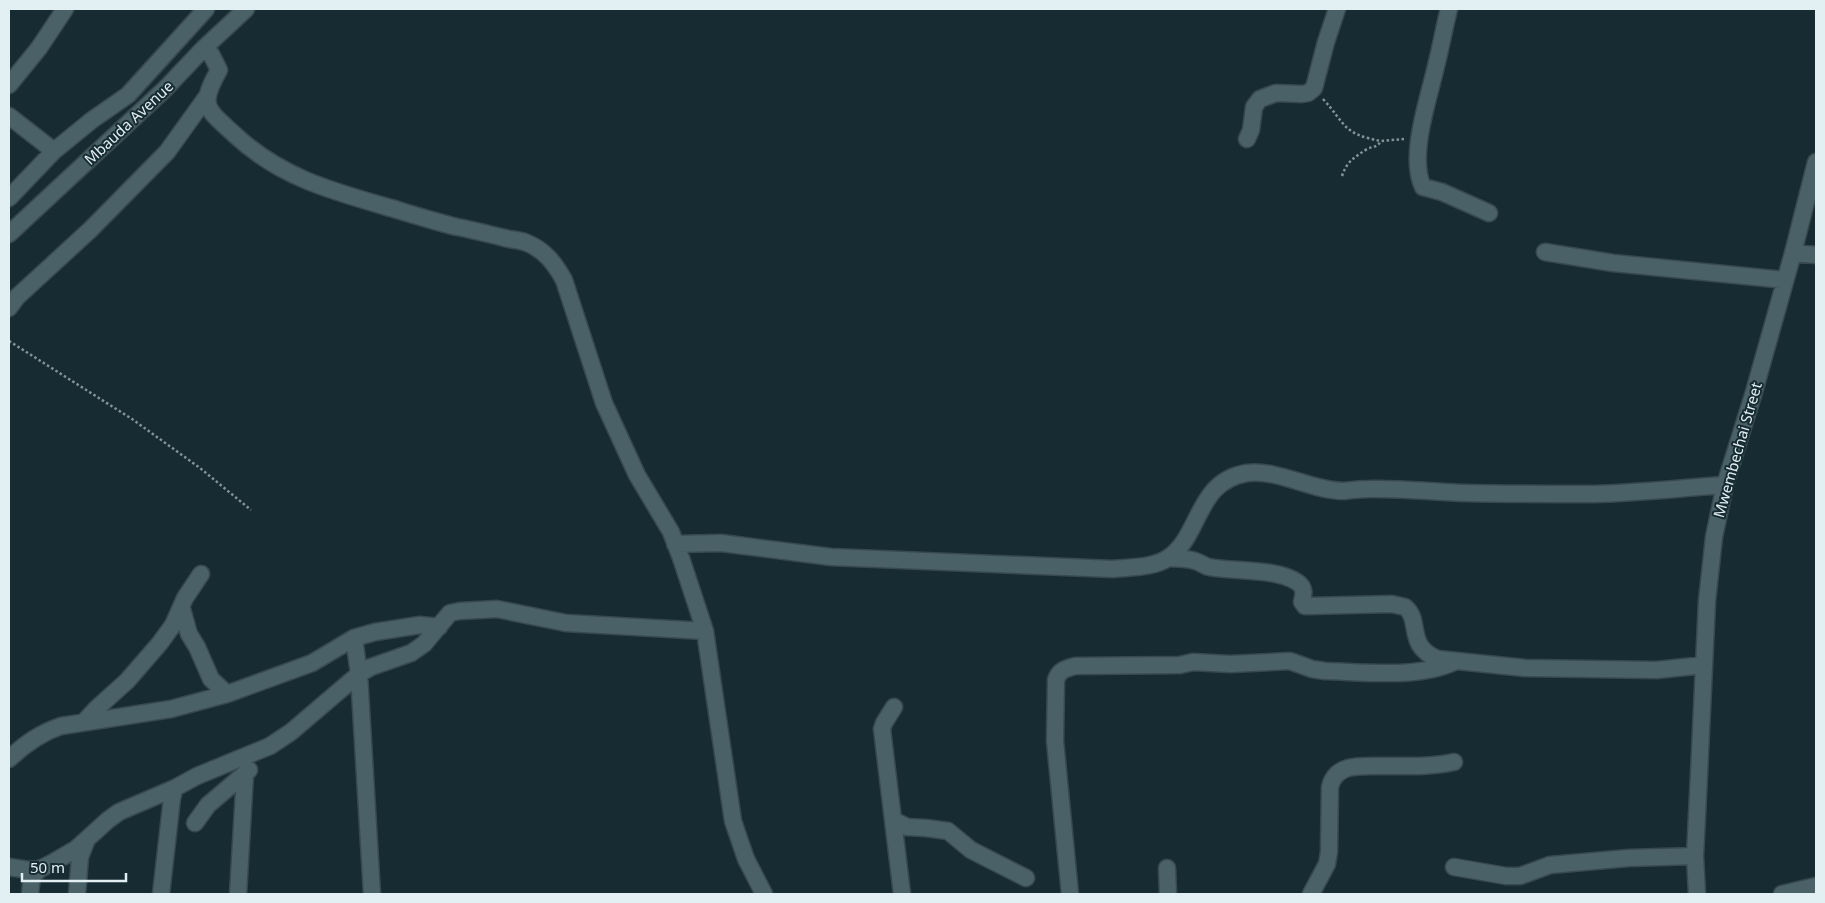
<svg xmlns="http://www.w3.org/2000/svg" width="1825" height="903" font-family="'Noto Sans',sans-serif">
  <rect width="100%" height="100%" fill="#162c32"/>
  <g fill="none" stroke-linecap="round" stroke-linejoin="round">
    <defs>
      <path id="minor" d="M1449,9c-5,19 -8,38 -13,57 -7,32 -28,90 -13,121l19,5 47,21
        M203,49l8,5 8,16c-21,37 -12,39 16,65 44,41 93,55 149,71 24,7 49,15 73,21 16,3 32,7 48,11 7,2 16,2 22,5 18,7 28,21 37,37l40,123 33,72 34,57 10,26 24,73 28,190 13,38 18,35
        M9,85l30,-37 26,-39
        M9,116l45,35
        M1247,139l4,-9 3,-23 6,-8 16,-6 26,1 6,-1 6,-5 12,-46 11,-33
        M9,198l45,-47 38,-31 36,-25 78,-86
        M9,234l157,-146 37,-39 43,-40
        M1545,252l68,11 172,17
        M1793,253l23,2
        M9,308l8,-11 73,-67 77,-78 41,-57
        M675,544l46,-1 110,14 282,12c17,-2 40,-1 55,-11 33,-22 28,-77 79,-85 31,-4 65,18 97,18 8,-1 17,-2 26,-2 31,-1 63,3 94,4 43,1 86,1 129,1 43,-1 88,-6 132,-9
        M1168,558c9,1 19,0 27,3 5,1 9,5 14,6 25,5 68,1 88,15 8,5 7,12 5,20l3,4h3l84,-2 13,3c17,13 0,39 33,52l87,9 132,2 47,-5
        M182,609l7,25 8,13 14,32 16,15
        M354,638l5,36 13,220
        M894,707l-10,16 -2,6 20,165
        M84,722l13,-14 30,-27 33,-38 13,-18 12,-27 16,-24
        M9,759c16,-15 31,-26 52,-33l110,-17 56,-15 85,-31 42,-25 21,-6 45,-7 19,2
        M893,820l14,7 19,1 22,3 23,19 55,28
        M195,823l13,-18 41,-35
        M9,867l20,3 11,-1 12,-6 24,-14 32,-29 11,-8 56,-24 22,-12 73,-30 21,-14 68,-58 12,-7 40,-14 13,-9 26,-31 10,-2 37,-2 69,14 139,8
        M1454,867l52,9h14l30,-11 79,-7 66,-2
        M1167,868l1,26
        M30,894l2,-18 8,-7
        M77,894l3,-37 7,-18
        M161,894l11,-96 3,-10
        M238,894l7,-120
        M1070,894l-15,-153 1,-61c3,-10 9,-11 19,-14l105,-1 13,-3 37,2 60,-3 22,8 13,2c39,1 95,8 131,-10
        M1311,894l16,-30 2,-12 1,-65c2,-9 8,-16 18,-19 11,-3 24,-2 35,-2 24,0 48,1 71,-4
        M1697,894l-2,-38 4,-82 8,-173 7,-64 11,-52 29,-93 39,-139 23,-91
        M1782,894l34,-8"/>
    </defs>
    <use href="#minor" stroke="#37494e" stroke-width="19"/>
    <path stroke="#839499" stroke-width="2.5" stroke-dasharray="2.5 2.5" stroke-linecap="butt" d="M1323,99c23,25 19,35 58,42
      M1342,176c5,-15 13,-19 25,-27 6,-3 10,-1 14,-8l23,-2
      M9,341l123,78 68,49 51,42"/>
    <use href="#minor" stroke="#4a6168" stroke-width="16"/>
  </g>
  <g text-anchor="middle" stroke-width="4" stroke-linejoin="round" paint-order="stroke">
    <g font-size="15" fill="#e2eff3" stroke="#162c32">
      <text transform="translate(129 123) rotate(-43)" y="5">Mbauda Avenue</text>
      <text transform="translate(1738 450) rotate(-74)" y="5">Mwembechai Street</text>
    </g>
  </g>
  <rect width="1825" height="903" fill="none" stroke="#e2eff3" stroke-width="20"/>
  <path d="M22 873v8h104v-8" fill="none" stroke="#e2eff3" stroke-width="2.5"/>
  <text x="30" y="873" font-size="15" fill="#e2eff3" stroke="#162c32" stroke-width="4" paint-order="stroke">50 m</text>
</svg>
